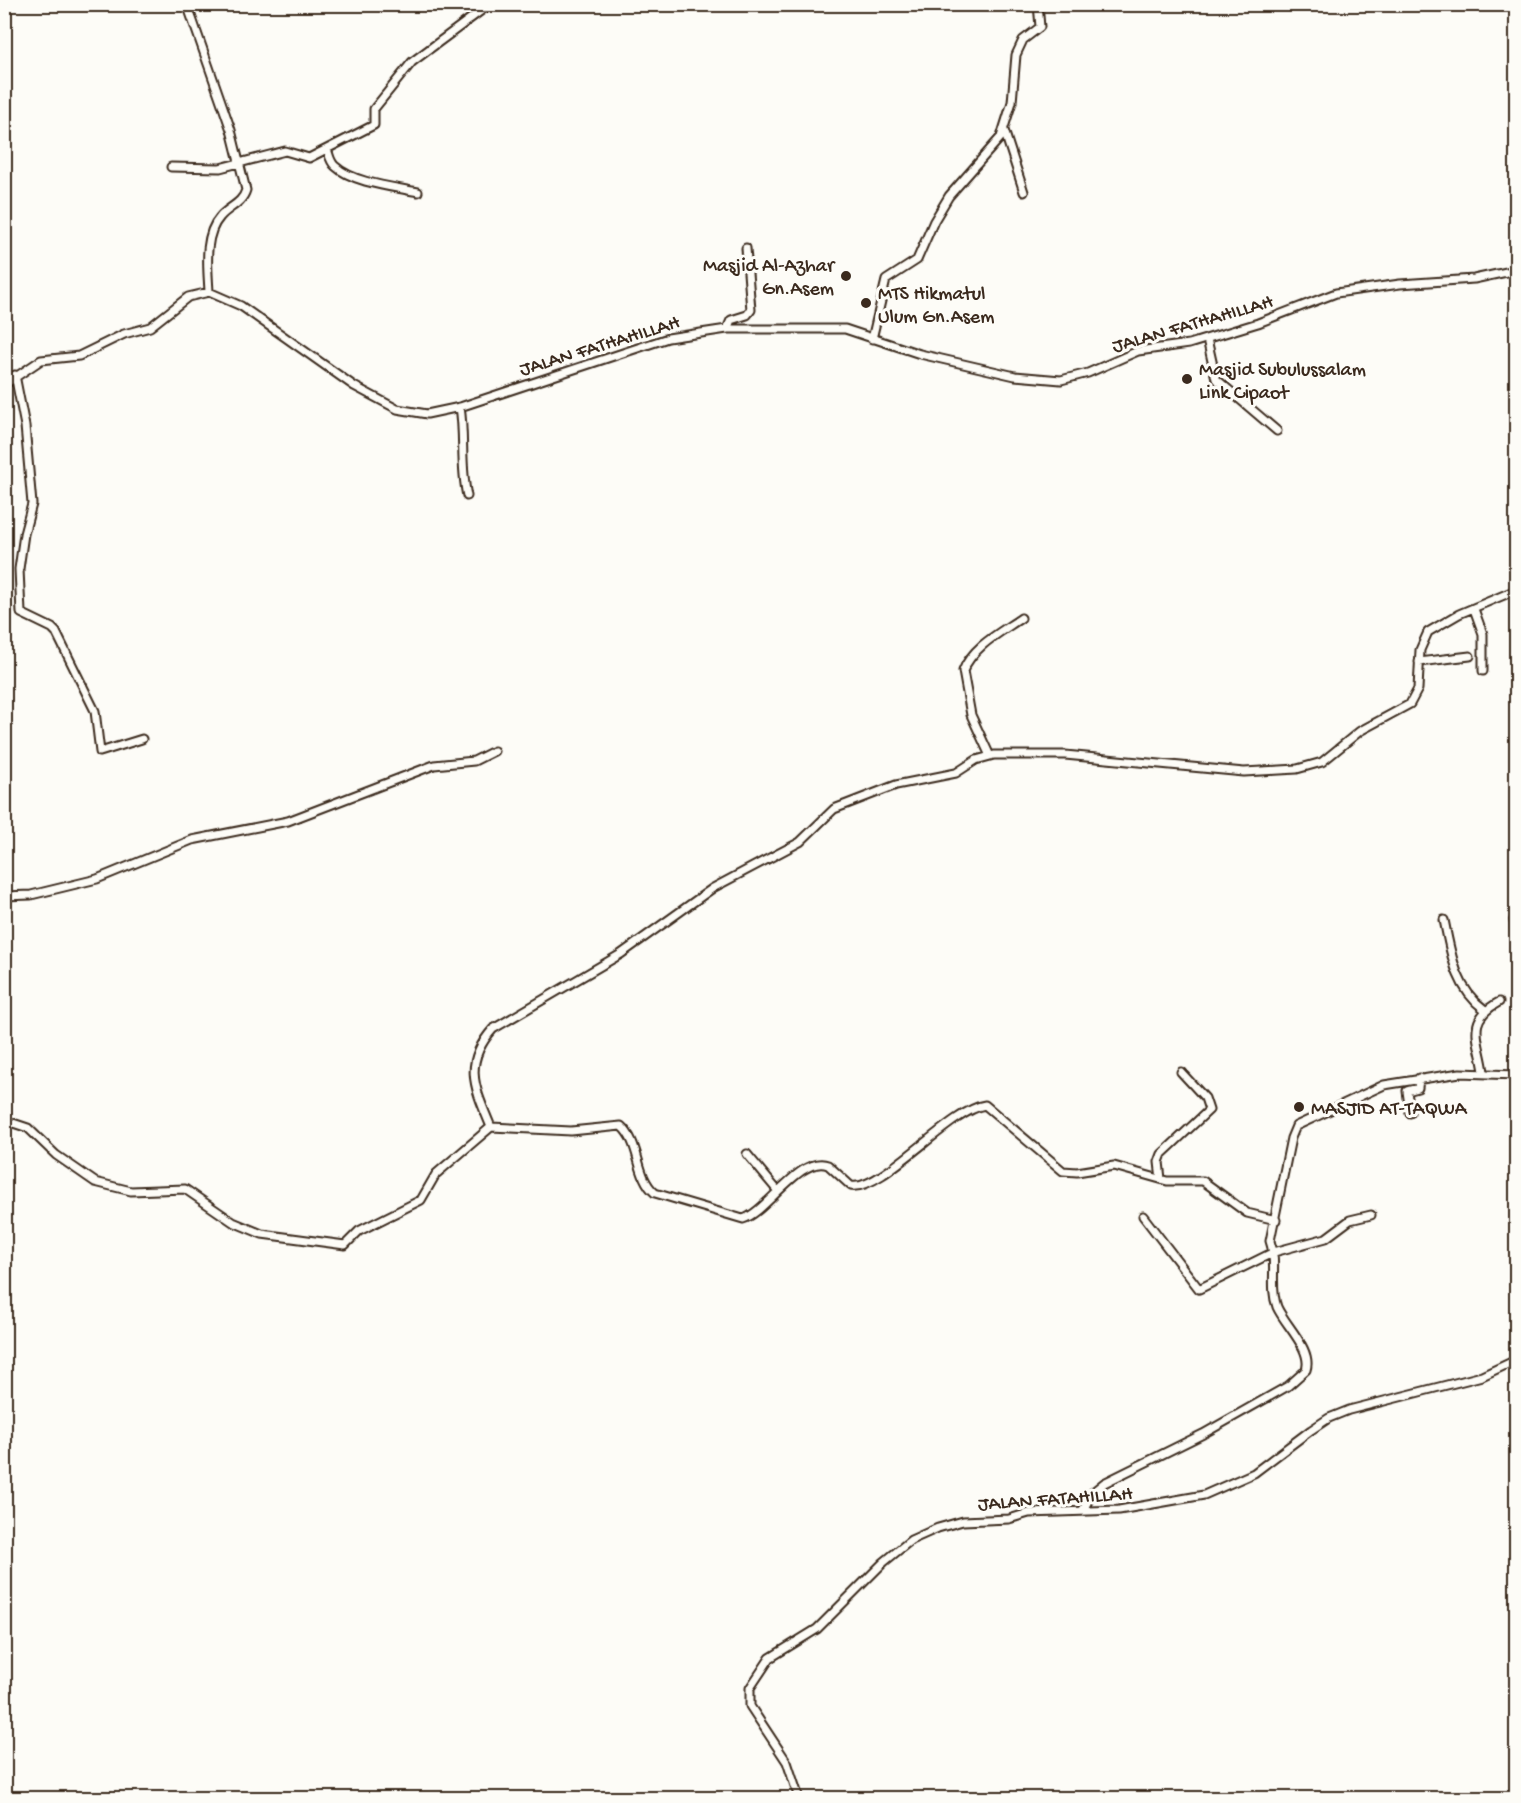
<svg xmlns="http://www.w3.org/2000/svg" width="1521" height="1803" font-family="'Gochi Hand',sans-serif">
  <rect width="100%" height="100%" fill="#fdfcf7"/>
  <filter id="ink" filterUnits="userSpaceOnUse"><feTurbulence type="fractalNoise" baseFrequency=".0167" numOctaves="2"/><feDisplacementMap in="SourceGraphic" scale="12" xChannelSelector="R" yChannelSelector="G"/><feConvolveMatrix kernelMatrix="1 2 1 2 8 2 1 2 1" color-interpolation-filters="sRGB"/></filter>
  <g filter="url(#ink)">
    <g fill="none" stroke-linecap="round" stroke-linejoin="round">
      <defs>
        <path id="minor" d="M187,4l44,126 15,60c-4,14 -18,17 -26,27 -17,19 -12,52 -11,75
          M1004,130l20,62
          M327,149c2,5 3,13 8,17 18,17 59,21 83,26
          M171,167l49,1 65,-17 24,7 65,-33v-16l38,-47 78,-58
          M727,329l4,-9 16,-5 4,-5 -5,-62
          M872,339l14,-59 31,-20 17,-39 15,-25 52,-59 11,-35 4,-47 7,-15 17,-13 -2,-23
          M1207,339l9,40 61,52
          M15,375l10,51 7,78 -8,30 -5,35 2,44 31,15 4,4 39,79 5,41 42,-13
          M4,385l37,-25 38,-4 45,-22 26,-7 38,-30 21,-5 32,14 113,80 43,23 30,5 33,-7 208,-69 59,-9h118l75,25 95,22 46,4 27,-7 50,-22 51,-7 69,-21 78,-30 64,-9 74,-5 42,-9
          M460,407c5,30 0,58 7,89
          M1474,609l9,25v37
          M1419,662l51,-6
          M990,756l-19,-41 -8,-44c9,-24 38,-39 58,-53
          M4,896l27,-1 66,-16 95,-39 96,-19 146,-56 40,-4 20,-10
          M1444,920c7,33 11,68 40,89
          M1514,920l2,16
          M1484,1072c-4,-32 -20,-51 15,-70
          M1410,1113l-3,-22 11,-3 1,-10
          M4,1120l24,8 28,27 39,27 36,9 54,-2 48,33 29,12 83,11 14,-14 62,-31 15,-26 55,-47 80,4 50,-5c20,17 14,50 34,67l88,26c23,-6 58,-65 85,-54l23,21c30,6 99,-76 134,-81l78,66 14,1 37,-6 53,15h36l44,32 29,7
          M491,1127c-16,-39 -29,-63 2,-98l128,-75 92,-66 87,-46 34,-33 62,-24 60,-12 20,-13 18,-5h71l179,17 53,-3 25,-7 38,-31 50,-27 8,-15 2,-39 8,-18 31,-18 57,-24
          M747,1154l30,36
          M1161,1179l-2,-17 3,-8 47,-44 -4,-12 -24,-26
          M1143,1216l56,73 75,-37 52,-14 24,-18 21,-5
          M1083,1510l10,-18 11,-9 99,-49 85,-48 18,-16c7,-20 -21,-45 -29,-63 -8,-21 1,-45 -7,-66l21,-103 5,-12 88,-41 76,-12 56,2
          M799,1798l-12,-36 -37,-56v-18l20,-30 47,-29 67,-67 27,-22 27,-12 25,-7 46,-2 20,-6 90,-3 85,-15 50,-22 57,-43 18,-12 20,-8 133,-34 34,-16"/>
      </defs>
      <use href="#minor" stroke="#3b2a1e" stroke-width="11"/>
      <use href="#minor" stroke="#fdfcf7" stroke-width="7"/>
    </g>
  </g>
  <g fill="#3b2a1e" stroke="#fdfcf7" stroke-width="2">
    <circle cx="846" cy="276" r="6"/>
    <circle cx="866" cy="303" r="6"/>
    <circle cx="1187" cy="379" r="6"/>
    <circle cx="1299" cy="1107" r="6"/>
  </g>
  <g text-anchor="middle" stroke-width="6" stroke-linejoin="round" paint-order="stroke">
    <g font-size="20" fill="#3b2a1e" stroke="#fdfcf7" text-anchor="start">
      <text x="834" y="271" text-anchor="end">Masjid Al-Azhar<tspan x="834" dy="23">Gn.Asem</tspan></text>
      <text x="878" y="299">MTS Hikmatul<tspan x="878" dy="23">Ulum Gn.Asem</tspan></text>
      <text x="1199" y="375">Masjid Subulussalam<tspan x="1199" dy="23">Link Cipaot</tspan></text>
      <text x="1311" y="1114">MASJID AT-TAQWA</text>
    </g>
    <g font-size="20" fill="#3b2a1e" stroke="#fdfcf7">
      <text transform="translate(1192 322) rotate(-16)" y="7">JALAN FATHAHILLAH</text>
      <text transform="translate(599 344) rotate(-17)" y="7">JALAN FATHAHILLAH</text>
      <text transform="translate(1055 1497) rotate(-4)" y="7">JALAN FATAHILLAH</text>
    </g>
  </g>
  <rect width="1521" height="1803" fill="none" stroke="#fdfcf7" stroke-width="24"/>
  <rect x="12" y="12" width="1497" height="1779" fill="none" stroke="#3b2a1e" stroke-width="2" filter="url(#ink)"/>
</svg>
